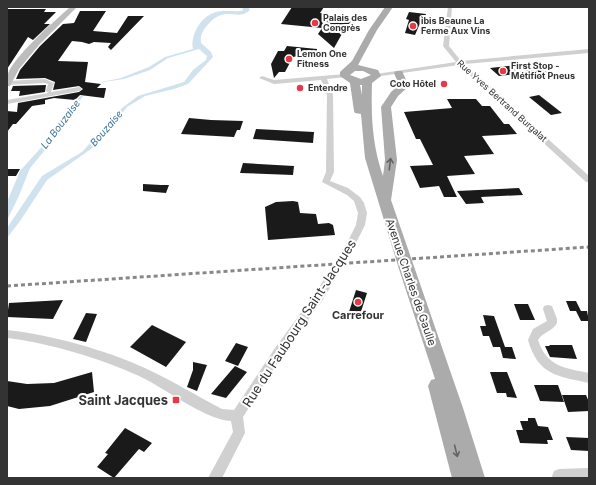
<svg xmlns="http://www.w3.org/2000/svg" width="596" height="485" font-family="Inter,sans-serif">
  <rect width="100%" height="100%" fill="#fff"/>
  <path fill="#cfe2ee" d="M242,7h6l2,3c-13,13 -25,-8 -45,18 -3,5 -5,8 -4,15l10,9 2,5 -25,27 -14,5 -29,7 -18,11 -29,37 -51,36 -27,41 -13,17v-10l35,-52 40,-24 40,-44 16,-12 46,-14 9,-12 13,-10 1,-4 -8,-7 -31,9 -18,12 -26,9 -27,4 24,-5 28,-11 16,-10 28,-8c-3,-14 8,-33 23,-37 8,-2 17,0 25,-1l2,-1z
    M80,96h3l-33,48 -20,24 -12,30 -11,22v-18l13,-31 27,-30z"/>
  <path fill="#1a1a1a" d="M292,7h32l-4,6 13,2 19,7 -5,3 -13,23 -16,-14 4,-6 -41,-4z
    M7,9h39l-2,3h12l-12,12h6l-17,16 -5,-3 -21,32z
    M80,11h26l-13,20 24,2 11,-17h16l-33,34 -3,-3 3,-4 -17,-1 -5,2 -7,-2 -10,-1 -14,20 30,1 -3,20 16,2 -4,4h9l-2,10 -24,-3 -5,5 -21,-2 -9,2v4l-13,2 -16,18h-3l-6,8v-21l10,1 1,-9 61,-11 4,-3 -4,-3 -26,4 2,-8 -10,-4 -29,1 4,-9 20,-24 23,-22 11,-1z
    M409,12l17,2 -2,7h-3l-6,14 -10,-2 4,-13 -3,-1z
    M287,46l30,3v3l-24,5 -8,15h-6l-5,6 -3,-14 7,-13h6z
    M535,63l18,14 -17,2 -8,-6 -29,3 -9,-8z
    M46,85l-1,7 -26,4 1,-5h-9l2,-5z
    M539,95l23,18 -11,2 -22,-18z
    M447,99h29l6,7h8l14,18h5l8,10 -35,2 12,18 -30,2 11,18 -28,2 10,21h-13l-5,-11 -19,2 -10,-22 23,-1 -13,-26h-4l-12,-27 48,-4z
    M189,118l22,2 32,1 -3,9h-3l-3,7 -53,-3z
    M256,129l58,3 -1,11 -60,-4z
    M243,163l51,3 -1,9 -53,-2z
    M7,169h13l-4,7h-9z
    M143,184l18,1h8l-3,8 -23,-2z
    M519,188l4,7 -42,2 3,6 -18,1 -9,-13z
    M293,201l5,1 2,11 16,1 2,10 11,-1 4,2 2,10 -67,5 -3,-33 11,-5z
    M356,290l11,3 -8,25 -11,-3z
    M63,300l-10,19 -46,-2 2,-14z
    M566,301h10l5,10h-3h9l2,10h-8l-5,-10h-6z
    M514,304h14l7,16h-15z
    M86,313l11,1 -11,28 -13,-3z
    M483,315l11,1 11,31h-4h11l4,12 -13,-1 -3,-11h-7l-4,-11h-6l-3,-10h6z
    M152,325l34,17 -20,25 -36,-20z
    M236,343l12,4 -10,19 -13,-5z
    M549,345h23l5,14 -27,-2 -5,-11h5z
    M193,362l14,3 -10,26 -10,-4 6,-17z
    M235,366l12,6 -21,26 -15,-4z
    M92,372l2,20 -44,14 -31,3 -12,-3v-25l20,3 27,-1z
    M490,372h17l10,26 -10,-1 -1,-4h-9z
    M534,385h24l6,17 -24,-1z
    M562,395h24l3,7v9l-21,1z
    M528,418h7l3,8 10,1 5,13h-6l1,4 -28,-1 -4,-13h7l-3,-9h8z
    M125,428l27,15 -8,9 -5,-3 -25,29 -17,-11 11,-13 -3,-1z
    M566,437l23,1v13l-18,-1z"/>
  <g fill="none" stroke-linecap="round" stroke-linejoin="round">
    <path fill="#d0d0d0" fill-rule="evenodd" d="M448,7h4l-3,39 12,15 128,-12v4l-124,11 124,112v6h-3l-127,-117 -85,12 -1,-1 3,-2 80,-12 -13,-16z
      M345,74l3,2 -1,1 -20,2 6,16 1,77 -4,9 18,7 12,9 4,6 3,10 -2,12 -13,26 -30,50 -39,53 -40,63 2,16 -23,45h-14l25,-46 -2,-11c-26,-1 -66,-33 -92,-45 -39,-18 -90,-33 -132,-38v-8c45,5 99,20 140,39 26,12 50,27 75,40l12,1 41,-62 39,-53 30,-46 12,-24 2,-12 -4,-12 -7,-6 -25,-13 4,-10 1,-77 -6,-15 -47,4 -15,-6 3,-2 12,4z
      M45,79l9,4 -3,9 28,-5 3,2 -3,2 -72,13v-4l41,-7 -2,-2 2,-7 -3,-1 -38,2v-4z
      M548,305l4,1 5,13v4c-4,8 -14,9 -19,17 9,27 27,28 51,33v10c-32,-7 -51,-8 -61,-43l5,-11 14,-8 -4,-12 1,-3z
      M589,468v10h-36l-1,-2 2,-5 5,-2z"/>
    <path fill="#bdbdbd" fill-rule="evenodd" d="M70,7h7l-38,38 -20,24 -9,17h-3c0,-3 -1,-6 0,-9 3,-18 49,-57 63,-70z"/>
    <path fill="#ababab" fill-rule="evenodd" d="M385,7h8l-16,23 -19,35 20,5 3,6 -9,7c-1,33 0,61 11,93l2,-16 -4,-53 10,-15 8,-7 -5,-12 2,-2h6l7,15 -11,10 -7,11 6,53 -6,40 72,208 22,70h-33l-24,-92 3,-6 4,-1 -36,-110 -34,-111 -4,-44 -6,-1 -1,-2 -4,-28 -10,-7v-4l12,-11 17,-31zM355,71h8l8,4 -10,4 -11,-4zM360,85h2v10z"/>
    <path stroke="#888" stroke-width="3" stroke-dasharray="4 3" stroke-linecap="butt" d="M7,286l582,-39"/>
  </g>
  <defs><path id="oneway-shaft" d="M-6 0H5M1.5-3L5.5 0L1.5 3" fill="none" stroke-width="1.6" stroke-linecap="round" stroke-linejoin="round"/></defs>
  <g stroke="#636363">
    <use href="#oneway-shaft" transform="translate(390 164) rotate(-83)"/>
    <use href="#oneway-shaft" transform="translate(456 451) rotate(76)"/>
  </g>
  <g fill="#e63946" stroke="#fff" stroke-width="1.5">
    <circle cx="315" cy="23" r="4"/>
    <circle cx="413" cy="26" r="4"/>
    <circle cx="289" cy="59" r="4"/>
    <circle cx="503" cy="71" r="4"/>
    <circle cx="444" cy="84" r="4"/>
    <circle cx="300" cy="88" r="4"/>
    <circle cx="358" cy="302" r="4"/>
    <rect x="172" y="396" width="8" height="8" rx="2"/>
  </g>
  <g text-anchor="middle" stroke-width="4" stroke-linejoin="round" paint-order="stroke">
    <g font-size="9" font-weight="bold" fill="#333" stroke="#fff" text-anchor="start">
      <text x="323" y="21">Palais des<tspan x="323" dy="10">Congrès</tspan></text>
      <text x="421" y="24">ibis Beaune La<tspan x="421" dy="10">Ferme Aux Vins</tspan></text>
      <text x="297" y="57">Lemon One<tspan x="297" dy="10">Fitness</tspan></text>
      <text x="511" y="69">First Stop -<tspan x="511" dy="10">Métifiot Pneus</tspan></text>
      <text x="436" y="87" text-anchor="end">Coto Hôtel</text>
      <text x="308" y="91">Entendre</text>
    </g>
    <g font-size="9" fill="#333" stroke="#fff">
      <text transform="translate(502 101) rotate(42)" y="3">Rue Yves Bertrand Burgalat</text>
    </g>
    <g font-size="10" font-style="italic" fill="#3f7597" stroke="#fff">
      <text transform="translate(60 124) rotate(-53)" y="4">La Bouzaise</text>
      <text transform="translate(106 128) rotate(-49)" y="4">Bouzaise</text>
    </g>
    <g font-size="11" fill="#333" stroke="#fff">
      <text transform="translate(411 282) rotate(71)" y="4">Avenue Charles de Gaulle</text>
    </g>
    <g font-size="11" font-weight="bold" fill="#333" stroke="#fff">
      <text x="358" y="319">Carrefour</text>
    </g>
    <g font-size="13" fill="#333" stroke="#fff">
      <text transform="translate(299 323) rotate(-57)" y="5">Rue du Faubourg Saint-Jacques</text>
    </g>
    <g font-size="13" font-weight="bold" fill="#333" stroke="#fff" text-anchor="end">
      <text x="168" y="405">Saint Jacques</text>
    </g>
  </g>
  <rect width="596" height="485" fill="none" stroke="#333333" stroke-width="16"/>
</svg>
